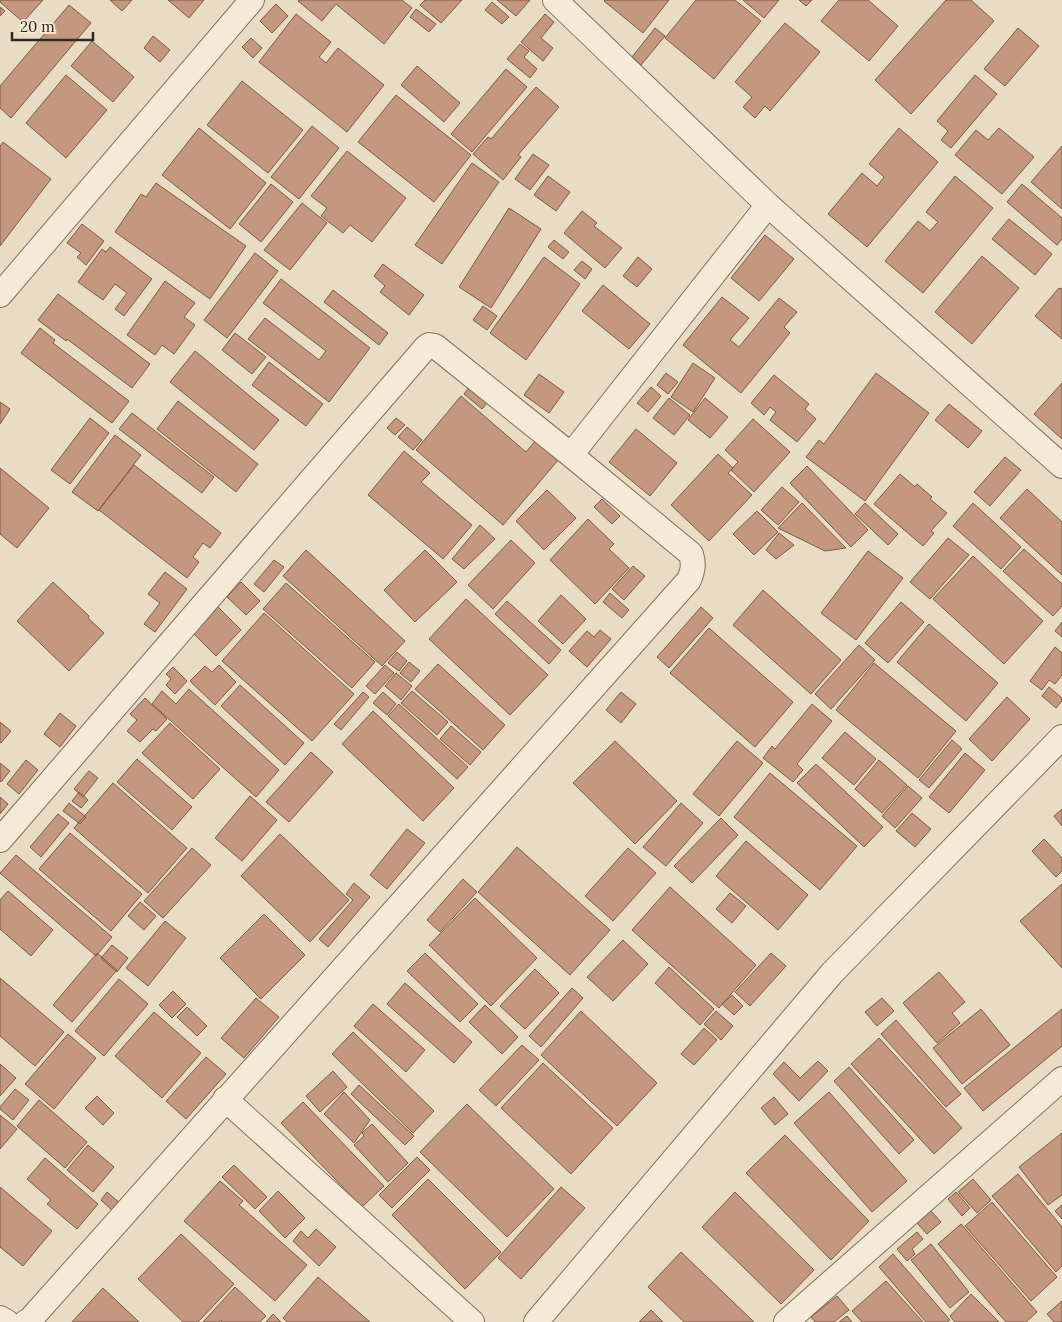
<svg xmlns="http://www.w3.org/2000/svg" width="1062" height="1322" font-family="Lora,serif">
  <rect width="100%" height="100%" fill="#e9dcc5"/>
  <path fill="#c3987f" stroke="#7e5945" d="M0,0h43l-20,22 -23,-20z
    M110,0h22l-10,11z
    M168,0h36l-15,18z
    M299,0h103l10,8 -28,36 -48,-40 -14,17 -24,-20z
    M425,0h37l-21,23 -21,-18z
    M497,0h33l-14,16z
    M605,0h64l-26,33 -39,-32z
    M696,0h39l26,21 -47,58 -49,-41z
    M743,0h36l-15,18z
    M799,0h13l-6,6z
    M839,0h29l30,26 -29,35 -48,-40z
    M946,0h25l23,21 -83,93 -36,-34z
    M492,2l17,15 -7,7 -17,-14z
    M276,4l12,12 -16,17 -12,-12z
    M69,5l22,18 -80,95 -11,-10v-22z
    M0,7l5,4 -5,5z
    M416,9l20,15 -7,8 -19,-15z
    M296,14l35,28 -12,15 7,6 12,-15 46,37 -37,47 -88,-70z
    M545,14l9,8 -13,16 12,10 -10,13 -22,-19z
    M785,23l35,29 -50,59 -5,-5 -10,12 -12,-11 9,-10 -17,-15z
    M655,28l10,8 -24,29 -9,-8z
    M1018,28l21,18 -34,40 -21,-17z
    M153,36l17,14 -10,12 -16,-14z
    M251,38l11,10 -9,10 -11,-11z
    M92,41l42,36 -21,25 -42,-36z
    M520,44l9,7 -5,6 13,12 -7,9 -23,-19z
    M417,66l43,37 -16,19 -43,-37z
    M506,69l21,18 -55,65 -21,-18z
    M66,75l41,35 -41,48 -40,-35z
    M975,75l22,19 -46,54 -10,-8 7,-9 -11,-10z
    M242,81l61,49 -35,43 -61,-48z
    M536,87l23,20 -41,48 3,2 -18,23 -30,-26 15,-17 3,2z
    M396,95l75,60 -37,47 -76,-60z
    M312,126l27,22 -40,51 -28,-22z
    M199,128l67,55 -36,46 -68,-54z
    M899,128l39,34 -71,85 -39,-33 34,-41 15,13 7,-9 -15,-13z
    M999,128l35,29 -32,37 -47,-39 21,-25 12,10z
    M3,142l48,37 -51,67v-100z
    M1062,146v63l-31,-27z
    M347,151l59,47 -34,44 -22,-17 -7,8 -22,-17 6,-8 -16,-12z
    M533,154l16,11 -19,25 -15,-11z
    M472,163l27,19 -57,82 -27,-19z
    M548,176l22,16 -14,19 -22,-16z
    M955,176l38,32 -70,85 -38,-32 33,-40 12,10 8,-9 -12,-10z
    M156,183l90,63 -36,53 -95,-67 26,-38 5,3z
    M271,184l22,18 -32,40 -22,-18z
    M1022,184l40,34v21l-5,6 -50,-43z
    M302,203l25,20 -37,47 -26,-20z
    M509,208l32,21 -50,79 -32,-21z
    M582,211l15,12 -3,3 28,22 -17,20 -41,-35z
    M1009,219l43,35 -17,21 -43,-36z
    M82,224l22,17 -18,24 -9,-8 4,-4 -14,-10z
    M765,235l29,24 -35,42 -28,-23z
    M554,240l15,12 -6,7 -15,-12z
    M110,247l42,32 -28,37 -9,-7 12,-16 -12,-9 -12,16 -25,-18 24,-33 4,3z
    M255,253l23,18 -51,67 -23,-18z
    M982,256l37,32 -47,56 -37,-32z
    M544,257l36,27 -54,76 -36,-27z
    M638,257l14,12 -15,18 -14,-11z
    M582,261l10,8 -7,10 -11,-9z
    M383,264l41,31 -15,20 -29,-23 5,-6 -11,-10z
    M281,279l89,69 -41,54 -81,-63 17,-21 54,42 7,-9 -63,-48z
    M165,281l30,22 -11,14 11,8 -21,29 -12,-9 -7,10 -28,-20z
    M603,285l47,39 -21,25 -47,-38z
    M1059,288l3,1v50l-27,-23z
    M333,290l55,43 -9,12 -55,-43z
    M58,294l92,70 -18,24 -65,-49 -1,2 -28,-21z
    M722,297l27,21 -19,22 9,7 40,-49 18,14 -13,15 6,6 -49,60 -58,-48z
    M483,306l14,10 -10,14 -14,-10z
    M40,328l15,12 -2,3 76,58 -17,22 -91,-70z
    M235,333l31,24 -14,17 -30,-24z
    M195,351l84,69 -25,30 -84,-68z
    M269,362l54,42 -17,22 -54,-41z
    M693,363l22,15 -22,34 -22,-15z
    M666,373l12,9 -10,12 -11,-9z
    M876,373l53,40 -64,88 -59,-44 13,-17 5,4z
    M539,374l25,18 -15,21 -25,-18z
    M774,375l35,29 -4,5 11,10 -19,23 -27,-22 6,-8 -6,-5 -6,8 -13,-12z
    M473,382l18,16 -9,11 -18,-15z
    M1062,383v56l-28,-25z
    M651,387l10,9 -13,16 -11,-9z
    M461,396l65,56 10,-12 23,19 -56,66 -87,-75z
    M669,398l21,17 -16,20 -21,-17z
    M705,398l23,19 -18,21 -22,-18z
    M178,401l80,63 -22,28 -79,-63z
    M0,402l10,7 -10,15z
    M949,404l33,27 -14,17 -33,-28z
    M132,413l82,64 -12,16 -83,-64z
    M90,418l19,15 -39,51 -19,-14z
    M396,418l9,7 -10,10 -8,-7z
    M753,419l37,33 -36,40 -23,-22 7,-8 -13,-12z
    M407,427l15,13 -9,10 -15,-13z
    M636,429l41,34 -27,33 -41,-34z
    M115,435l26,20 -43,56 -26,-19z
    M404,451l26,22 -9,9 51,43 -29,34 -75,-64z
    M718,454l15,14 -5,5 24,22 -43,46 -38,-36z
    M1005,457l16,13 -31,36 -16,-14z
    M134,465l87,68 -11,15 -7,-5 -10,14 6,5 -12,16 -88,-68z
    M807,466l61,64 -17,17 -61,-64z
    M0,468l49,40 -32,40 -17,-14z
    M900,474l15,13 2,-3 15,13 -2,2 17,14 -16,18 3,2 -11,13 -49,-42z
    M782,487l17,15 -21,23 -17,-15z
    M1027,489l35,33v53l-62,-57z
    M547,490l29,28 -32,32 -28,-29z
    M602,499l18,17 -8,8 -18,-17z
    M802,503l44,45 -21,3 -47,-23z
    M865,503l33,31 -10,11 -33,-31z
    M973,503l48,44 -20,22 -48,-43z
    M757,511l21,21 -24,23 -21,-21z
    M588,519l26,25 -5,5 20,19 -34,36 -45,-44z
    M480,525l15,14 -31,30 -12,-10z
    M779,533l15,12 -18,14 -10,-9z
    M948,538l21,17 -39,44 -20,-17z
    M511,540l24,23 -42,46 -25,-24z
    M1024,549l38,35v22l-9,10 -50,-45z
    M306,550l99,91 -23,25 -99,-90z
    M425,550l32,32 -42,40 -31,-32z
    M868,551l35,27 -47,62 -35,-27z
    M973,556l70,65 -39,43 -71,-65z
    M274,560l10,7 -20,25 -10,-8z
    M633,566l12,10 -21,24 -12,-11z
    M165,572l22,17 -32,43 -11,-8 16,-21 -12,-9z
    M53,582l36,34 -1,2 16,15 -35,38 -52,-50z
    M241,582l19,19 -14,14 -19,-18z
    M286,583l89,79 -23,26 -89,-79z
    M763,590l78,70 -30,34 -78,-69z
    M610,593l19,17 -7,8 -19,-16z
    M561,595l25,24 -23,25 -25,-23z
    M466,599l82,76 -38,40 -81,-76z
    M507,601l54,49 -12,14 -54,-50z
    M901,602l23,20 -36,41 -23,-20z
    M218,607l23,23 -25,26 -23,-23z
    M701,607l12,11 -44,50 -12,-11z
    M264,613l90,81 -42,47 -90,-80z
    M1062,622v15l-7,-6z
    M929,624l69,59 -32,38 -69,-59z
    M709,628l84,74 -38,45 -85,-74z
    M600,630l11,9 -24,28 -18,-16 18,-20 7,6z
    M859,645l16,15 -44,49 -16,-15z
    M1055,647l7,6v22l-7,9 -6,-4 -7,10 -12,-9z
    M397,652l10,9 -8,10 -11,-8z
    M409,662l11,9 -9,11 -11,-9z
    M874,663l82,68 -38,47 -82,-68z
    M438,664l67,61 -22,25 -68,-61z
    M219,665l17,17 -21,23 -25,-24 15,-15 7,6z
    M385,665l9,8 -19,21 -9,-8z
    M173,667l14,14 -12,13 -9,-9 5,-6 -5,-5z
    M396,673l16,13 -11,14 -16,-14z
    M240,685l64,58 -19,22 -64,-59z
    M1049,687l13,11v3l-6,7 -14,-12z
    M189,689l90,81 -23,27 -104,-93 10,-13 14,13z
    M412,691l36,31 -11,13 -36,-32z
    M363,692l6,5 -28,33 -7,-6z
    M383,692l13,12 -9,11 -14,-12z
    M621,692l15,12 -15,19 -15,-13z
    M1007,697l23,22 -38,42 -23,-22z
    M145,698l22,21 -11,12 -3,-2 -13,13 -13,-11 10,-11 -7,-6z
    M399,704l69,63 -11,12 -69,-63z
    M812,704l20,17 -35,43 6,6 -10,12 -30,-24 9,-12 3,3z
    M373,711l81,77 -31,33 -81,-77z
    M60,713l16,13 -16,21 -16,-13z
    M0,722l11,9 -10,12 -1,-1z
    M170,723l50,46 -27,30 -51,-46z
    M451,726l30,26 -11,13 -30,-26z
    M845,732l31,27 -22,26 -32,-27z
    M952,740l10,9 -33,39 -10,-8z
    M615,741l62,60 -42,43 -62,-61z
    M737,741l26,22 -44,53 -26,-22z
    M311,752l22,20 -44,50 -23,-20z
    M965,753l20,17 -36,43 -20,-16z
    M137,759l55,48 -20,23 -55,-48z
    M26,760l12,10 -19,24 -12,-10z
    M879,760l28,25 -25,28 -27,-24z
    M0,763l10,8 -9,11 -1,-1z
    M816,764l67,63 -19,20 -67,-64z
    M89,771l9,7 -15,19 -9,-8z
    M770,773l87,73 -37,44 -86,-73z
    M113,783l74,65 -39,45 -74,-65z
    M908,786l14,12 -27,30 -13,-12z
    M79,792l9,8 -7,8 -9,-7z
    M250,796l27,24 -35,41 -27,-23z
    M0,797l8,7 -8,10z
    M69,803l17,14 -6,7 -17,-13z
    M681,803l22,20 -37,43 -23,-19z
    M1062,809v17l-8,-10z
    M912,813l19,16 -16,18 -19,-16z
    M58,814l11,9 -28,34 -11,-10z
    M721,818l17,17 -46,48 -18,-17z
    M407,829l18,14 -38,46 -17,-14z
    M70,833l72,61 -31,37 -72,-62z
    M280,834l69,66 -39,42 -69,-66z
    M1044,839l18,19v13l-6,6 -24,-26z
    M746,841l62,54 -30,35 -62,-54z
    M517,847l93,83 -40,45 -92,-83z
    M192,848l19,17 -48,53 -19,-17z
    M628,848l28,25 -43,48 -28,-25z
    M16,855l96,82 -16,19 -96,-83z
    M463,879l14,13 -37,40 -13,-12z
    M354,883l16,14 -42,50 -9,-8 34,-39 -7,-6z
    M1062,884v84l-42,-47z
    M670,887l86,78 -37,43 -87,-78z
    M8,891l45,39 -22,26 -31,-27v-29z
    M730,893l16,13 -14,17 -16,-14z
    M475,898l62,60 -46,48 -62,-61z
    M140,902l16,14 -12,14 -16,-14z
    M264,914l41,41 -44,44 -41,-41z
    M165,921l21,17 -38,48 -22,-18z
    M623,940l25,24 -35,37 -26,-24z
    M112,945l16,13 -11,14 -16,-14z
    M97,953l20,17 -45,52 -19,-17z
    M425,953l53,51 -18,18 -53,-51z
    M771,953l15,13 -36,40 -15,-14z
    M669,967l45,42 -14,16 -45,-42z
    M535,969l24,24 -34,36 -25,-23z
    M939,972l26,30 -13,11 8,10 -23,20 -34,-40z
    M0,978l64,54 -29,34 -35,-30z
    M119,979l29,25 -44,52 -29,-25z
    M405,983l67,59 -18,21 -67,-59z
    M572,988l11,10 -42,49 -12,-11z
    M173,991l13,13 -14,14 -13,-13z
    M732,995l11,11 -9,9 -12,-11z
    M256,998l23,19 -35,41 -23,-20z
    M882,998l12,13 -17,15 -12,-14z
    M373,1004l52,46 -19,22 -52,-46z
    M485,1005l33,32 -16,17 -33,-32z
    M187,1007l20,19 -10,10 -20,-19z
    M981,1009l29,36 -48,39 -29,-36z
    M1062,1009v37l-79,65 -19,-23z
    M581,1011l76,72 -40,43 -76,-71z
    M716,1011l17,15 -12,14 -17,-16z
    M154,1012l47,41 -39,45 -47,-42z
    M896,1020l65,74 -15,13 -65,-73z
    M704,1028l13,12 -23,25 -13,-11z
    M353,1032l81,79 -21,22 -81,-79z
    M68,1034l28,24 -42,51 -29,-25z
    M879,1038l83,90 -28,26 -83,-90z
    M522,1045l17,15 -43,46 -17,-16z
    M206,1057l20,17 -40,45 -20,-18z
    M818,1061l10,10 -29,30 -26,-27 11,-12 16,16z
    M543,1063l70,65 -42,46 -70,-66z
    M0,1064l16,14 -16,18z
    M849,1067l65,73 -15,14 -65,-73z
    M333,1071l14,16 -27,25 -14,-16z
    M359,1085l55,51 -9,9 -54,-51z
    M15,1089l14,11 -16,20 -13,-11v-2z
    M344,1092l26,28 -16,23 -30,-29z
    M829,1092l78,89 -35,31 -78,-89z
    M97,1096l17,17 -11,12 -18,-17z
    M774,1097l14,17 -13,11 -14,-17z
    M39,1100l48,42 -22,26 -48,-42z
    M303,1102l81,84 -22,21 -81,-84z
    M467,1104l87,85 -47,48 -87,-85z
    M0,1115l17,14 -17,20z
    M372,1124l36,39 -20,19 -34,-37 10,-9 -2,-3z
    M1062,1133v62l-14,10 -29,-38z
    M785,1135l84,86 -38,39 -85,-87z
    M88,1145l26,22 -21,25 -26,-22z
    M417,1157l13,13 -38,38 -13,-13z
    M45,1158l53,46 -21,25 -30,-25 4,-4 -24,-21z
    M234,1165l33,32 -12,12 -33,-32z
    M1018,1174l44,53v39l-6,6 -64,-76z
    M428,1179l73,73 -36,37 -73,-74z
    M973,1179l18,21 -14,13 -19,-21z
    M220,1181l23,20 -4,4 68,60 -32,36 -91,-80z
    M0,1187l52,44 -29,35 -23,-19z
    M561,1187l24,21 -64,71 -23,-21z
    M278,1191l27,27 -20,20 -26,-27z
    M107,1192l14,12 -7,8 -13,-12z
    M735,1192l79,78 -33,34 -79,-77z
    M956,1192l14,16 -8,8 -14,-17z
    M992,1202l65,75 -26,24 -66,-75z
    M1062,1205v14l-7,-8z
    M931,1211l10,11 -14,12 -10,-11z
    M961,1224l76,88 -11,10h-20l-68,-78z
    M316,1229l20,18 -17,19 -26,-25 8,-10 7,7z
    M917,1232l6,7 -11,10 3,5 -8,7 -10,-12z
    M181,1234l53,50 -36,38h-15l-45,-43z
    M931,1244l38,48 -19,16 -39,-48z
    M681,1252l73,70h-70l-36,-35z
    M893,1254l57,66 -3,2h-21l-47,-55z
    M318,1277l52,45h-83l-4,-4z
    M886,1281l37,41h-61l-10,-11z
    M235,1287l31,29 -6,6h-38l-1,-2 -2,2h-16z
    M103,1288l36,34h-67z
    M971,1294l28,28h-44l-5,-6z
    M837,1296l12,14 -15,12h-19l-4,-5z
    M1062,1301v21h-8l-7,-8z
    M651,1310l12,12h-24z
    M273,1314l8,8h-15z
    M847,1316l5,6h-13z"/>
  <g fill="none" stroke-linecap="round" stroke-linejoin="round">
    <defs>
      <path id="street" d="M555,0l213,205 294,261
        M0,295l252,-295
        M571,455l197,-250
        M0,840l426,-493 3,-2 6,1 136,109 120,99c3,10 2,16 -2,26l-660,741 -3,1
        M225,1099l247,223
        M0,1318l7,4
        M536,1322l296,-349 230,-236
        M786,1322l276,-243"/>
    </defs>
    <use href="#street" stroke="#826f5d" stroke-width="26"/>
    <use href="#street" stroke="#f5ead7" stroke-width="24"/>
  </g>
  <path d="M12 32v8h81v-8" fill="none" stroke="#33281f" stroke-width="2.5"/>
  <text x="20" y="32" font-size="15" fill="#33281f" stroke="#f1e7d3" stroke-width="4" paint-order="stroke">20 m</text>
</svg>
